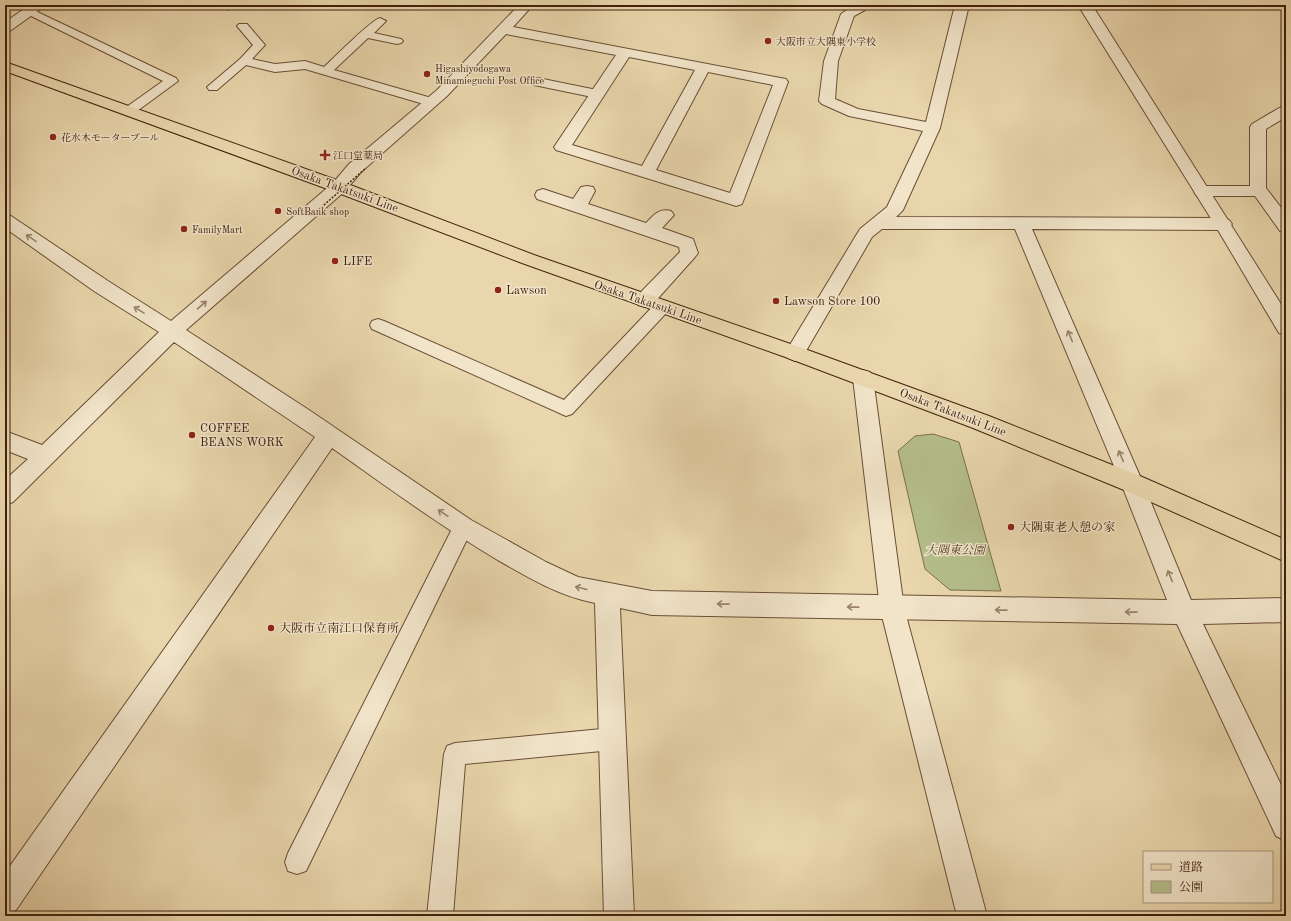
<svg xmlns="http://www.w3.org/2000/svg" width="1291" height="921" font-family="'Old Standard TT','Noto Serif JP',serif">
  <rect width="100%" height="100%" fill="#e9d6ac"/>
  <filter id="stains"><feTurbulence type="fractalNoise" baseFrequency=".005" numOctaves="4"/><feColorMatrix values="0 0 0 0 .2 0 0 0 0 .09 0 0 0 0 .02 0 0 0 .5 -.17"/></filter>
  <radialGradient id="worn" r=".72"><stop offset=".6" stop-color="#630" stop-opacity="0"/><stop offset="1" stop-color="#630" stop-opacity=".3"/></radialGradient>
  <path fill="#b4be8b" stroke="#7a6f4c" d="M933,434l26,8 42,149 -51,-1 -25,-21 -27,-118 17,-15z"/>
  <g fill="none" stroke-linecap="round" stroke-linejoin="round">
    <defs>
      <path id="service" d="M29,8l147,70 2,3 -45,33h-8l-2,-3 2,-3 38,-27 -138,-68 -1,-2 1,-2z
        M380,18l6,3 -12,12 27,6 2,2 -2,2 -4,1 -29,-6 -34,32 101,29 2,3 -2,3h-8l-122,-36 -30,3 -29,-7 -29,25h-8l-2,-3 33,-28 13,-14 -16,-19 2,-2h8l18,21 -13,14 23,5 30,-3 19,6c10,-9 47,-47 56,-49z
        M538,78l59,12 4,1 2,3 -2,3 -4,1 -63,-13 -2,-3 2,-3z
        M663,300l6,2 2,4 -2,4 -97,104 -6,2 -194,-87 -2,-4 2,-4 6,-2 6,2 180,79 93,-98z
        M463,518l7,3 3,6 -167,344 -9,3 -9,-3 -3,-9 3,-9 168,-332z
        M612,728l8,3 3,8 -3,8 -8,3 -147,14 -12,152h-26l17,-162 3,-8 8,-3z"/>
      <path id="minor" d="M30,5h16l-36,26 -5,1v-10z
        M519,5h14l-20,22 273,52 2,3 -46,122 -6,2 -6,-2 -174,-54 -2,-3 62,-92 -110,-21 -59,62 -86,76 -16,19 -159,139 123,80 162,110 75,42 32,15 74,14 515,9 -46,-117 -106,-254h-133l-10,8 -70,121 -7,3 -7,-3 -3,-5 75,-124 27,-22 36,-76 -74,-15 -27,-12 -3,-3 5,-40 17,-47 13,-9h14l-3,5 -11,6 -16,45 -3,38 23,10 68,13 29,-117h14l-29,123 -37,82 -7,7 327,1 6,2 3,4 -3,4 -6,2 -191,-1 111,254 48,117 95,-2v24l-83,2 83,171v46l-10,-5 -99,-212 -525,-9 -32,-7 14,308h-30l-9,-313c-36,-7 -68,-26 -99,-44 -57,-34 -110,-73 -164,-111l-316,462 -11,4v-41l310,-436 -141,-95 -161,160 -8,3v-25l23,-21 -23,-9v-19l37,14 117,-113 -65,-41 -89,-63v-14l6,2 97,65 63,40 162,-138 16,-19 88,-74zM629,57l66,13 -53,96 -70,-21zM708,72l65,13 -43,108 -74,-23z
        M1286,105v12l-20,12v59l20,26v19l-6,-2 -25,-35h-53l-6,-1 -2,-4 2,-4 6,-1h48v-59l2,-3 29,-17z
        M587,186l6,1 2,4 -7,13 58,19c8,-8 13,-15 25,-12l3,4 -12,13 31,11 5,14 -3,4 -43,48 -7,2 -7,-2 -2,-5 2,-5 42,-43 -1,-5 -142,-48 -2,-4 2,-4 6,-2 30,10 8,-12z"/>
      <path id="tertiary" d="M1078,5h14l194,307v23l-7,-2 -64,-108z
        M863,370l7,2 3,6 31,230 83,308h-30l-77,-308 -27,-230 3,-6z"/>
      <path id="primary" d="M5,62l340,121 189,72 268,93 187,68 151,60 146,64v22l-162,-72 -151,-62 -185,-70 -266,-95 -189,-72 -328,-120z"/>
    </defs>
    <use href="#service" stroke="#6a4e35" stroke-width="2"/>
    <use href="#minor" stroke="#6a4e35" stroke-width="2"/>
    <use href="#tertiary" stroke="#6a4e35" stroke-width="2"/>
    <use href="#primary" stroke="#40200d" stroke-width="2"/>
    <path stroke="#40200d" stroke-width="1.5" stroke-dasharray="2 1.5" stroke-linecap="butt" d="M222,5l8,6"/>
    <use href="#service" fill="#f1e4c9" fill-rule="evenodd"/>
    <use href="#minor" fill="#f1e4c9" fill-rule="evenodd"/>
    <use href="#tertiary" fill="#f1e4c9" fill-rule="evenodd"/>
    <use href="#primary" fill="#e9d6ac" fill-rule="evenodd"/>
    <path stroke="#40200d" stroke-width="1.5" stroke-dasharray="2 1.5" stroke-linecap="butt" d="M316,212l50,-44"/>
  </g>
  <defs><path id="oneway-shaft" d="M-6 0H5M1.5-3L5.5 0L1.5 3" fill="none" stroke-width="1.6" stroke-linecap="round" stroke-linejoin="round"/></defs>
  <g stroke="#98826b">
    <use href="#oneway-shaft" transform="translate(31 238) rotate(-146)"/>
    <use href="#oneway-shaft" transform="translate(202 305) rotate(-41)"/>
    <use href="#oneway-shaft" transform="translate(139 310) rotate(-148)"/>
    <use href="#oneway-shaft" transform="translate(1070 336) rotate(-113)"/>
    <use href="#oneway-shaft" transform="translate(1121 456) rotate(-113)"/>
    <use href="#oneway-shaft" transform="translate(443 513) rotate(-146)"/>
    <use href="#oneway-shaft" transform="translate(1170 576) rotate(-112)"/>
    <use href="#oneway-shaft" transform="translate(581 588) rotate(-166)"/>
    <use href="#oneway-shaft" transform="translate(723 604) rotate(-179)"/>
    <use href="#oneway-shaft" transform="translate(853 607) rotate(-179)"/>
    <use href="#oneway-shaft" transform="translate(1001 610) rotate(-179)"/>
    <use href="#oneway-shaft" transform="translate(1131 612) rotate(-179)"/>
  </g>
  <g fill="#8f2418" stroke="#f1e4c9" stroke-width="1.5">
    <circle cx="768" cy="41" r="4"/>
    <circle cx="427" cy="74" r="4"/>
    <circle cx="53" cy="137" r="4"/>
    <path d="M323 149h4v4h4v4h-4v4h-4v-4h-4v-4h4z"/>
    <circle cx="278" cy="211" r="4"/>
    <circle cx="184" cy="229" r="4"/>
    <circle cx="335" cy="261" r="4"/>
    <circle cx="498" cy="290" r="4"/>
    <circle cx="776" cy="301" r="4"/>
    <circle cx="192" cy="435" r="4"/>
    <circle cx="1011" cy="527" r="4"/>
    <circle cx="271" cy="628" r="4"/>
  </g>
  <g text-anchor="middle" stroke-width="3" stroke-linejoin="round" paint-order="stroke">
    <g font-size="10" fill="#40200d" stroke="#f1e4c9" text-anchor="start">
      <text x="776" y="45">大阪市立大隅東小学校</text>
      <text x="435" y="72">Higashiyodogawa<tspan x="435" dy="12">Minamieguchi Post Office</tspan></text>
      <text x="61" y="141">花水木モータープール</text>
      <text x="333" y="159">江口堂薬局</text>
      <text x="286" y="215">SoftBank shop</text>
      <text x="192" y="233">FamilyMart</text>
    </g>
    <g font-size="12" fill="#40200d" stroke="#f1e4c9">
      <text transform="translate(345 189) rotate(20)" y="4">Osaka Takatsuki Line</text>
      <text transform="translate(648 302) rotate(19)" y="4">Osaka Takatsuki Line</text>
      <text transform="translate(953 412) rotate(21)" y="4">Osaka Takatsuki Line</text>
    </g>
    <g font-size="12" fill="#40200d" stroke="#f1e4c9" text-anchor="start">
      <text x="343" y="265">LIFE</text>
      <text x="506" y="294">Lawson</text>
      <text x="784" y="305">Lawson Store 100</text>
      <text x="200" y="432">COFFEE<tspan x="200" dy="14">BEANS WORK</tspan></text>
      <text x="1019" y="531">大隅東老人憩の家</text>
      <text x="279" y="632">大阪市立南江口保育所</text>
    </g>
    <g font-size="12" font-style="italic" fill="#5d482c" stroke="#f1e4c9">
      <text x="955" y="554">大隅東公園</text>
    </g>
  </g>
  <rect width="1291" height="921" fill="none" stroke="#e9d6ac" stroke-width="20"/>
  <rect x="6" y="6" width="1279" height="909" fill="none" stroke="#40200d" stroke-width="2"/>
  <rect x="10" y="10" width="1271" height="901" fill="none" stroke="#40200d"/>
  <rect x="1143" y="851" width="130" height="52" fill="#f1e4c9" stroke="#aa967e"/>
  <rect x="1151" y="864" width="20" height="6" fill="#e9d6ac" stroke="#aa967e"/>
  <text x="1179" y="871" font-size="12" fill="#40200d">道路</text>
  <rect x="1151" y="881" width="20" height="12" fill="#b4be8b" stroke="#aa967e"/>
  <text x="1179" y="891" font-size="12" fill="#40200d">公園</text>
  <rect width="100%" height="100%" filter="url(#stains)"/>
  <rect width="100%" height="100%" fill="url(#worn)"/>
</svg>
